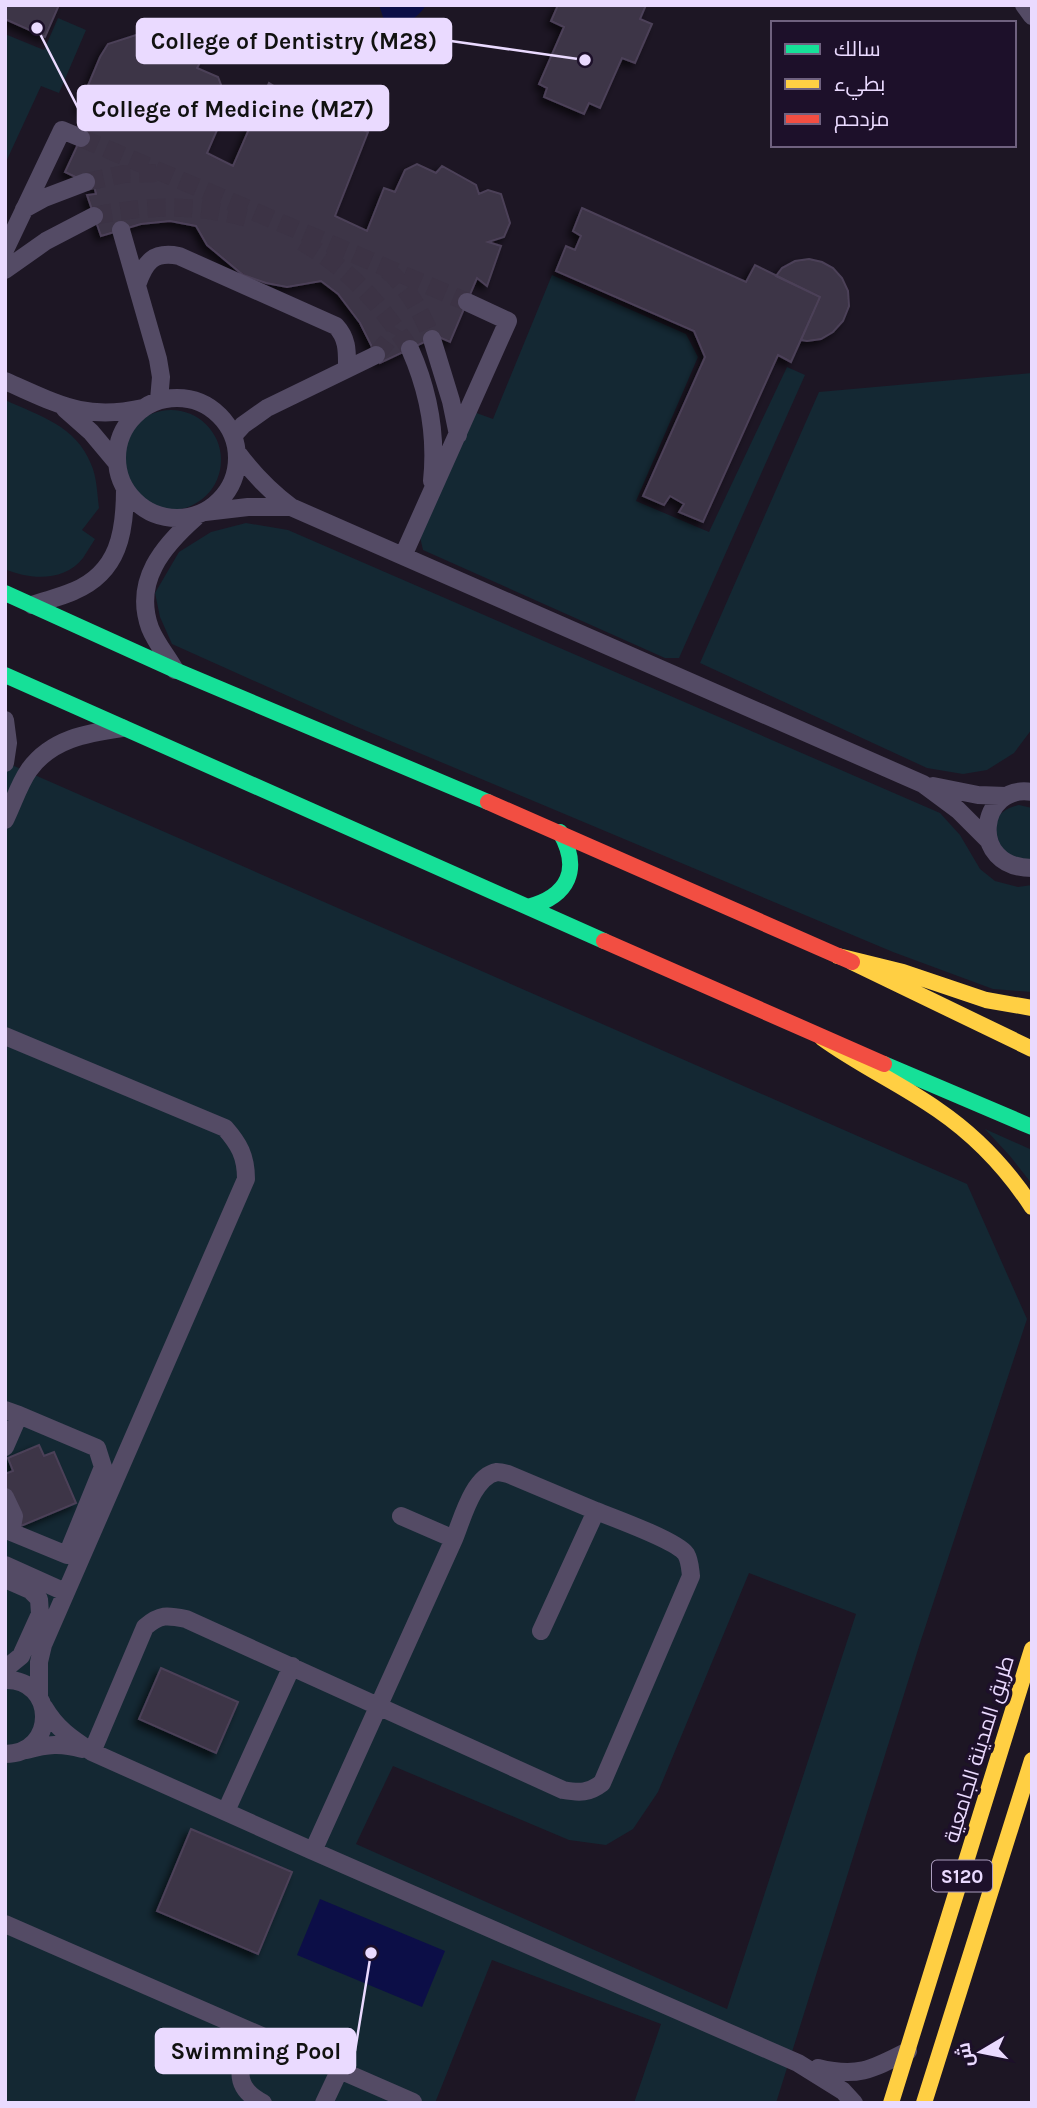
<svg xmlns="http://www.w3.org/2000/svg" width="1037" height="2108" font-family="Karla,Cairo,sans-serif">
  <defs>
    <filter id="shadow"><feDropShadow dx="-4.5" dy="4.5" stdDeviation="3.5" flood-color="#0009"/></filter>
  </defs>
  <rect width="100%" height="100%" fill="#1d1624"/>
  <path fill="#142833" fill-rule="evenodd" d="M58,18l28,12 -27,63 -18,-7 -36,78v-130l39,16z
    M552,275l134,59 12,23 -62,144 73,31 78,-165 18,8 -126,283h-14l-242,-108 -3,-13 51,-126 22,8z
    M1032,373v356l-18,24 -27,17 -24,4 -36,-6 -227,-105 119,-271z
    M5,400c35,16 71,26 86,64 6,13 6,30 8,44l-17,22 13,9c-4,6 -8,13 -12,19 -19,24 -53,22 -78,11z
    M121 460a50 50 0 1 1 100 0a50 50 0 1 1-100 0Z
    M246,523l42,7 652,283 20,22 20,34 15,12 23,6 14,-2v107l-39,-3 -100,-37 -538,-226 -183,-82 -12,-27 -5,-24 24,-41 32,-20z
    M5,762l962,422 60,135 -106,321 -145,463h-142l27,-79 -169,-64 -57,143h-430zM749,1573l107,41 -129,395 -371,-165 37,-78 176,74 37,5 27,-16 25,-37z
    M1019,805l13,3v51h-26l-14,-34c8,-12 13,-17 27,-20z
    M985,1129l47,21v34l-22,-28z"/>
  <path fill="#0c0e47" d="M379,5h47c-9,15 -23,20 -38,27z
    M320,1899l125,52 -23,56 -125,-52z"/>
  <path fill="#3d3446" stroke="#4c4158" stroke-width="2" filter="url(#shadow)" d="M5,5h54l-14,32 -40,-18z
    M558,5h88l-6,14 12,5 -17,39 -13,-5 -22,50 -11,-5 -5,11 -40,-17 3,-9 -8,-4 25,-57 -13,-6z
    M136,35l12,4 5,6 10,-4 40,16 -6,11 21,9 5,13 -9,19 10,5 -17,39 26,13 36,-83 33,21 3,-8 33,15 -3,7 33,14 -33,84 32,15 17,-43 11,4 10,-22 12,-6 19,9 6,-7 34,19 3,9 9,-4 13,4 9,29 -6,14 -16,5 13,4 -14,40 -10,-8 -27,64 -13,-6 -57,27 -20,-40 -22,-29 -17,-13 -34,6 -21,-4 -23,-8 -36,-30 -11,-19 -26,-5 -29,3 -40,12 -14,-41 9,-1 -3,-13 -7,1 -21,-10 27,-58 -13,-7 21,-50 8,-13z
    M582,208l164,74 9,-17 65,32 -29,65 -13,-7 -75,167 -24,-10 5,-8 -14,-8 -6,9 -21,-9 62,-139 -11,-26 -138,-60 10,-25 9,4 6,-14 -8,-5z
    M809,259l13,3 11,6 9,10 6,13 1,15 -6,15 -10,11 -12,7 -14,2 -6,-1 19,-43 -44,-21 6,-8 13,-7z
    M39,1445l5,11 10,-4 22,51 -55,23 -16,-38v-14l8,-3 -5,-13z
    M161,1668l77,34 -22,51 -77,-34z
    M191,1829l101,43 -34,82 -101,-43z"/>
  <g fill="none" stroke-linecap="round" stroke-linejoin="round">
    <path stroke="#3c3345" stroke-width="18" stroke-dasharray="18 9" stroke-linecap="butt" d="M81,138l386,164
      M86,182l38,-8 32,-1
      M94,216c53,-11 102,-12 153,2
      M302,242c48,27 78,62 108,107
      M387,270c20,16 36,45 45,69
      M376,355l14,-17 6,-10"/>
    <path stroke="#544b65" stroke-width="18" d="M1024,5l8,11
      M24,209l20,-11 42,-16
      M121,230l37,129 3,18 -2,23
      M5,250l57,-120 19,8
      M5,270l41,-29 48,-25
      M137,285c8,-23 16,-34 42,-29l157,70c12,13 11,26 11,42
      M432,339l19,62 7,34
      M410,349c19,43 27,85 22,132
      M5,381c53,23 79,40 138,27
      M117 458a60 60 0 1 1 120 0a60 60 0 1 1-120 0Z
      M65,409l26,23 26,31
      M233,436l10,-11 24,-17 109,-53
      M237,452c16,22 33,39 54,55l632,277 35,26 31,31
      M205,512l43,-5h43
      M403,556l105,-235 -41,-19
      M32,605c14,-5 29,-8 42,-14 45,-19 51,-59 51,-102
      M175,670c-8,-14 -19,-27 -25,-42 -17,-47 13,-82 46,-111
      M5,720l3,23 -3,20
      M933,786l45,9 28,1
      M1032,792c-53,-9 -65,76 0,76
      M5,820c8,-16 14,-36 24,-50 22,-31 58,-37 93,-42
      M5,1036l220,92c14,16 21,28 21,51l-203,466 -4,17v35
      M5,1410l14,5 -14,32
      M5,1497l9,19 -9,-4
      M14,1516l-3,16 56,23 36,-88 -6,-19 -78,-33
      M401,1516l53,23
      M5,1565l60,27
      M5,1579l25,11 9,9 1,15 -19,42 -16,13
      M541,1631l55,-120 -88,-37c-4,-1 -8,-2 -11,-2 -24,4 -35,48 -43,67l-141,312 485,212 45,28 11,12
      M5,1680c51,-2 53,74 0,74
      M44,1707c13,22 27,31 48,45l221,99
      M27,1750c20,-6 35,-7 55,-1
      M92,1752l53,-125c15,-13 22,-12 41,-8l377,171c17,3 26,3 39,-7l89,-207c-1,-8 -1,-15 -5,-22 -9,-13 -72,-36 -90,-43
      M226,1811l66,-145
      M5,1924l408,178
      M251,2032c-9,31 -23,53 12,71
      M818,2068c40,10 55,1 90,-17
      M324,2103l16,-34"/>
    <path stroke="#16e098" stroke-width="16" d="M5,593l170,77 313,132
      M5,675l599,266
      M528,907c41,-11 53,-38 32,-75
      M884,1064l148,63"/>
    <path stroke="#ffcf43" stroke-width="16" d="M838,956l65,16 83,28 46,8
      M852,962l180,87
      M822,1038c37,27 79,46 116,72 38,26 69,59 94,97
      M891,2103l141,-454
      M924,2103l108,-343"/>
    <path stroke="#f24e42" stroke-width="16" d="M488,802l364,160
      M604,941l280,123"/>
  </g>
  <g text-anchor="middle" stroke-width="7" stroke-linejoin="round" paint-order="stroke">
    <rect fill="#1d102a" stroke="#ac9dbf" stroke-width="2" x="932" y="1860.5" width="60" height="31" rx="5"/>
    <g font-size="19" font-weight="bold" fill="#eadaff">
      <text x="962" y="1883">S120</text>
    </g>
    <g font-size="21" fill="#eadaff" stroke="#1d102a">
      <text transform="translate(979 1749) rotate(-73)" y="7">طريق المدينة الجامعية</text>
    </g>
  </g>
  <path fill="none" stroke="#eadaff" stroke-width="2.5" d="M585 60L451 41M37 28L78 108M371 1953L355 2051"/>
  <g fill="#eadaff" stroke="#1d102a" stroke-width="2.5">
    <circle cx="585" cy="60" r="7"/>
    <circle cx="37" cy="28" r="7"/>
    <circle cx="371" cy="1953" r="7"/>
  </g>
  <g fill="#eadaff" stroke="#eadaff" stroke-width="2.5">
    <rect x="137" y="19" width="314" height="44" rx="7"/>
    <rect x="78" y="86" width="310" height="44" rx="7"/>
    <rect x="156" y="2029" width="199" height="44" rx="7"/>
  </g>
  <g font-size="23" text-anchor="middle" font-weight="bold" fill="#111">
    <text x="294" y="49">College of Dentistry (M28)</text>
    <text x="233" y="117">College of Medicine (M27)</text>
    <text x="256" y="2059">Swimming Pool</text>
  </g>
  <rect width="1037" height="2108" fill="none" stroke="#eadaff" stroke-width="14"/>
  <rect x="771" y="21" width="245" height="126" fill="#1d102a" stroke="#6f617f" stroke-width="2"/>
  <rect x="785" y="44" width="35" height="10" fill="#16e098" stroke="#6f617f" stroke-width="2"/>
  <text x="834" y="56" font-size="21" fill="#eadaff">سالك</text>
  <rect x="785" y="79" width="35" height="10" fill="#ffcf43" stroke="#6f617f" stroke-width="2"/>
  <text x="834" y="91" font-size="21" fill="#eadaff">بطيء</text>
  <rect x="785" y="114" width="35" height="10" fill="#f24e42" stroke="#6f617f" stroke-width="2"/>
  <text x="834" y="126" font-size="21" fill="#eadaff">مزدحم</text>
  <g transform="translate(981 2052) rotate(260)" stroke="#1d102a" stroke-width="5" paint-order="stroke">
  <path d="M0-5L12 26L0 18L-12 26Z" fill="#eadaff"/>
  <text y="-10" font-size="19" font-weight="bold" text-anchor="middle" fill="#eadaff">ش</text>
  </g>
</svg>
